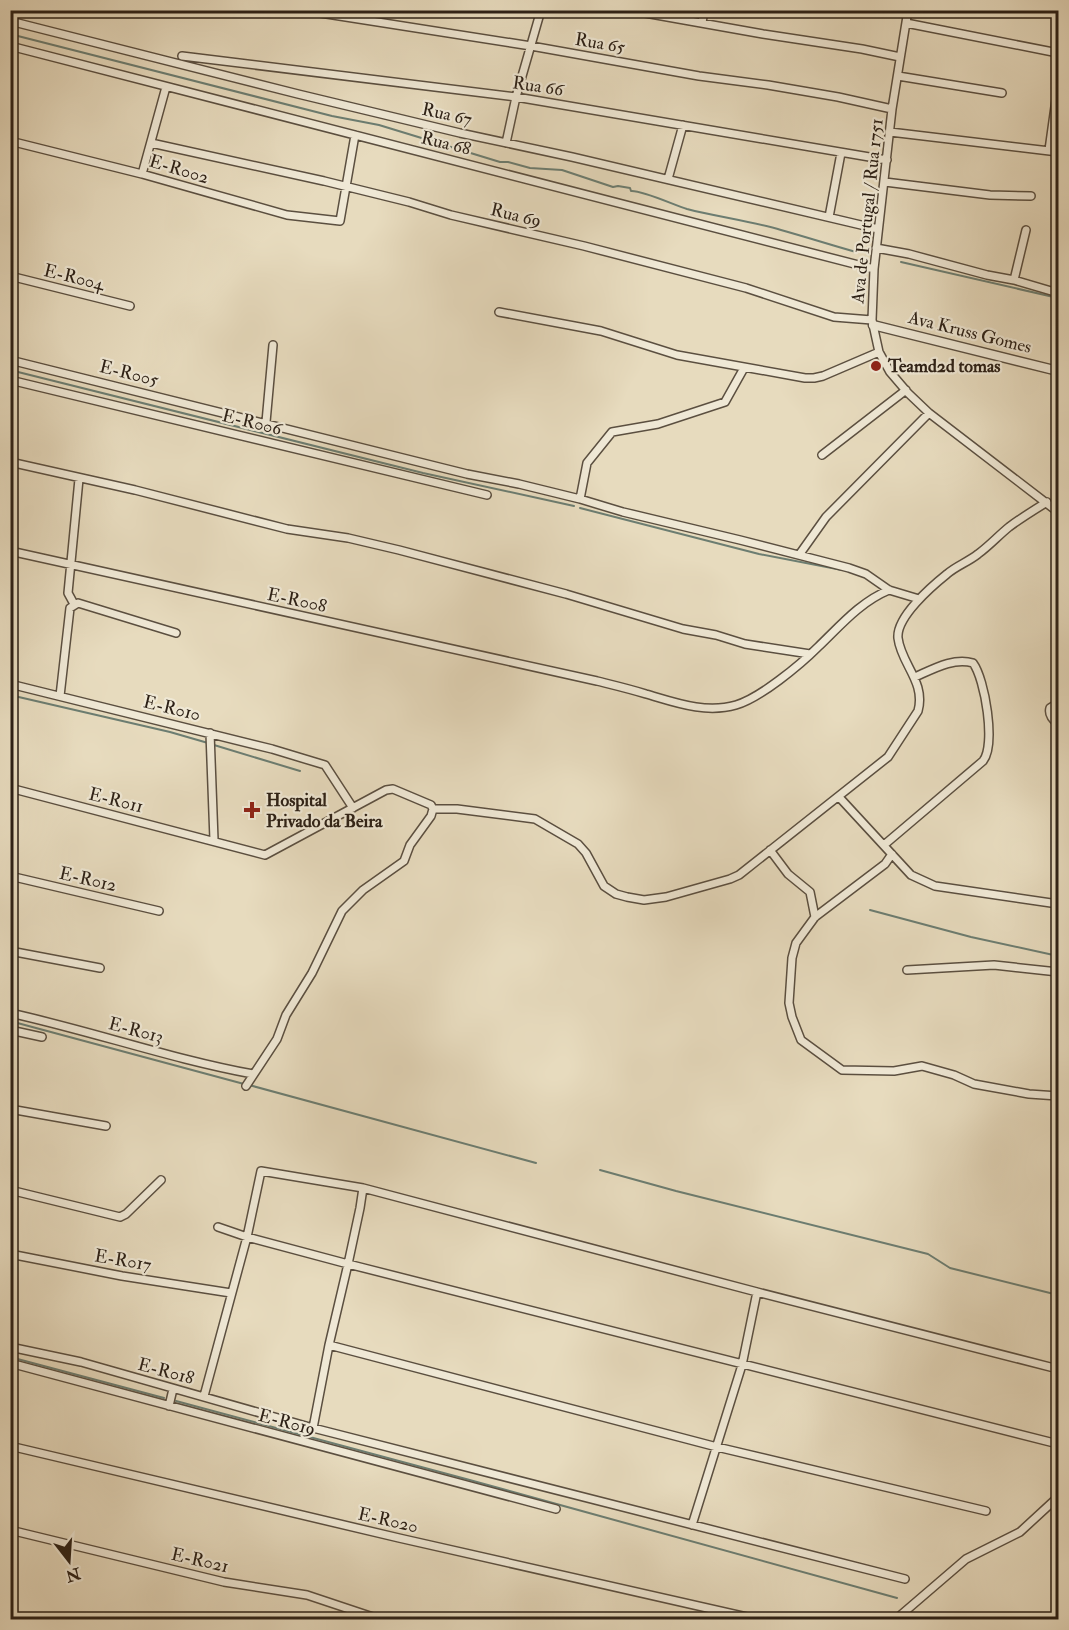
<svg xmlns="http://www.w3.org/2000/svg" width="1069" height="1630" font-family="'IM FELL Double Pica',serif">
  <rect width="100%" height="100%" fill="#e7dbbe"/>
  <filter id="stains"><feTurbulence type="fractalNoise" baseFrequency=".00333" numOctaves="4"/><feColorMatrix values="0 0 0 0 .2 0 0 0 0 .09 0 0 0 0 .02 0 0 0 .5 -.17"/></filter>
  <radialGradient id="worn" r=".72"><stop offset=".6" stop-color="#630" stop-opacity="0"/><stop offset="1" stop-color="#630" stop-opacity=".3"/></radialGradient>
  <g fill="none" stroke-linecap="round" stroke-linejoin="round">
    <path stroke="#6c7d71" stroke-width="2" d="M10,34l322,82 47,9 121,37h8l22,6 32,2 51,17 5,-1 12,2 1,3c11,-1 43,14 56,18 31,8 64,12 94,21 25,7 50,15 75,22
      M901,262l157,36
      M10,370l413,103 151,33
      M580,508l179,46 83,16
      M10,695l160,37 38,11
      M214,745l86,26
      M870,910l101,27 87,19
      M10,1021l234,63
      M249,1085l287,78
      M600,1170l76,21 252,63 22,14 108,27
      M10,1357l154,41
      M176,1401l290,78 431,119"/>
    <defs>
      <path id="minor" d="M301,10l230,36 168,30 69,9 70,12 54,12
        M628,10l135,24 99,15 38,8
        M908,10l-16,99 -18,160 -2,51 7,32 11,20 18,21 21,20 129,99
        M10,21l288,73 162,39 112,24 306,72
        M702,23l2,-13
        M906,23l152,30
        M10,46l864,223
        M182,56l334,41 371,63
        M898,76l104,17
        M890,132l168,20
        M10,141l132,33 145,41 53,6 15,-86
        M151,143l173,38 85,21 42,13 133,31 162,42 88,29 38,3
        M506,143l10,-46 25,-87
        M1049,150l9,-65
        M142,174l24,-87
        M668,179l15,-54
        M885,182l105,13 41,1
        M829,217l12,-64
        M876,248l33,6 78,21 27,5 44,13
        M10,276l120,30
        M1014,280l12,-50
        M499,312l102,19 76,24 128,23h9l9,-2 56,-24
        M10,360l457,114 52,10 61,15 43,13 117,28 109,28 17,6 23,16 30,9
        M10,380l477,115
        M266,422l7,-77
        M822,455l84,-65
        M10,462l125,28 152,39 61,9 51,12 167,44 117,35 33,6 29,9 65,10
        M580,499l7,-36 25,-31 46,-8 67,-22 19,-34
        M10,551l587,130c16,4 33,8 49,13 28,8 59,20 90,11 24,-7 64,-40 82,-58 22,-21 42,-45 71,-57
        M799,555l27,-38 103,-104
        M74,604l-6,-11 11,-114
        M10,684l262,65 53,16 28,43
        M60,696l10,-88 8,-5 98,30
        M1058,703l-8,5c-2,7 3,12 8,16
        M210,733l4,107
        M10,788l255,67 121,-65 7,-1 38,16 2,4h24l78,10 43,25 8,9 18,33 12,8 11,3 17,3 22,-3 64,-18 9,-4 149,-118 30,-46c8,-29 -17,-47 -20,-73 -2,-21 34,-52 49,-64 9,-8 21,-12 31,-20 11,-8 20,-18 31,-27 12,-9 25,-17 38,-25
        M839,797l72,78 24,11 123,18
        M884,845l99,-84c13,-16 2,-82 -10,-98 -19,-6 -40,6 -58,14
        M770,850l18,24 22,18 5,25
        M892,854l-7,10 -70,53 -19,26 -4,15 -3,45 3,14 9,23 41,30 52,1 28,-5 32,9 20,9 55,10 29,2
        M10,876l149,35
        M10,951l90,17
        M907,970l87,-5 64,7
        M10,1013c82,18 161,46 243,61
        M10,1030l32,7
        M246,1086l31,-47 9,-24 26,-42 30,-62 21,-21 41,-29 6,-16 21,-29 2,-7
        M10,1109l96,17
        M10,1190l110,27 6,-3 35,-34
        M218,1227l29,10 101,27 12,-56 3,-20
        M10,1254l112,22 109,17
        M329,1345l388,102 269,64
        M10,1347l71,15 232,66 592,151
        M10,1363l546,146
        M204,1396l43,-159 14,-66 102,17 394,104
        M169,1406l4,-17
        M313,1428l16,-83 19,-81 710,180
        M10,1446l389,92 361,82
        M692,1525l50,-160 15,-73 301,77
        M10,1530l214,52 83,13 75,25
        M10,1616l16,4
        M895,1620l71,-61 54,-27 38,-35"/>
      <path id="tertiary" d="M873,325l185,46"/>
    </defs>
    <use href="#minor" stroke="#5b4f40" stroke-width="10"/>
    <use href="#tertiary" stroke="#5b4f40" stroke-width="11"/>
    <use href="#minor" stroke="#efe8d5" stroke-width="7"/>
    <use href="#tertiary" stroke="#efe8d5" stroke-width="8"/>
  </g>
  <g fill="#8f2418" stroke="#efe8d5" stroke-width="2">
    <circle cx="876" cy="366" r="6"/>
    <path d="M249 801h6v6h6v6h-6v6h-6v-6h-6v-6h6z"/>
  </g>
  <g text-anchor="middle" stroke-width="4.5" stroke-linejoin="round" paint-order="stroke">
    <g font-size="18" fill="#2c2016" stroke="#efe8d5">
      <text transform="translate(600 43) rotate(10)" y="6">Rua 65</text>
      <text transform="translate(538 86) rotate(9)" y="6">Rua 66</text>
      <text transform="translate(447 114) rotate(13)" y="6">Rua 67</text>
      <text transform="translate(446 143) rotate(14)" y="6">Rua 68</text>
      <text transform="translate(179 169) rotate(17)" y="6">E-R002</text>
      <text transform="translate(867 211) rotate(-84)" y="6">Ava de Portugal / Rua 1751</text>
      <text transform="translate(516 215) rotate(14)" y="6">Rua 69</text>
      <text transform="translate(74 277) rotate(14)" y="6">E-R004</text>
      <text transform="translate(970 332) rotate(14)" y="6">Ava Kruss Gomes</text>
      <text transform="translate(129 373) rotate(14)" y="6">E-R005</text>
      <text transform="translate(252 422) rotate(14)" y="6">E-R006</text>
      <text transform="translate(297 600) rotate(12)" y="6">E-R008</text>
      <text transform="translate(172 708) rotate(14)" y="6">E-R010</text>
      <text transform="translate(116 800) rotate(14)" y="6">E-R011</text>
      <text transform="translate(88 879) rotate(13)" y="6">E-R012</text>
      <text transform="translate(136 1030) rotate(15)" y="6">E-R013</text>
      <text transform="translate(123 1260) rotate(10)" y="6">E-R017</text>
      <text transform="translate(166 1371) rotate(15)" y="6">E-R018</text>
      <text transform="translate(287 1422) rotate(15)" y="6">E-R019</text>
      <text transform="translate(388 1520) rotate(13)" y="6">E-R020</text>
      <text transform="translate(200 1560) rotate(13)" y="6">E-R021</text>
    </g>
    <g font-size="18" font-weight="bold" fill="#2c2016" stroke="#efe8d5" text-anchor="start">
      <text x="888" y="372">Teamd2d tomas</text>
      <text x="266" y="806">Hospital<tspan x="266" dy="21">Privado da Beira</tspan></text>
    </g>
  </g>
  <rect width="1069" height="1630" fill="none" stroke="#e7dbbe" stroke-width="36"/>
  <rect x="12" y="12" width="1045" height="1606" fill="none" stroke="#2c2016" stroke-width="3"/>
  <rect x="18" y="18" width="1033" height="1594" fill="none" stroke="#2c2016" stroke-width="1.5"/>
  <g transform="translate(69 1561) rotate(163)" stroke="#efe8d5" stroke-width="4.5" paint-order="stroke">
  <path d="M0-4.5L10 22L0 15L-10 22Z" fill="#2c2016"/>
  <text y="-9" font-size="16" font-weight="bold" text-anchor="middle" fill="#2c2016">N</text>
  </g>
  <rect width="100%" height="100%" filter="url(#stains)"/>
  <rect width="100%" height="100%" fill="url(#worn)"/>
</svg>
